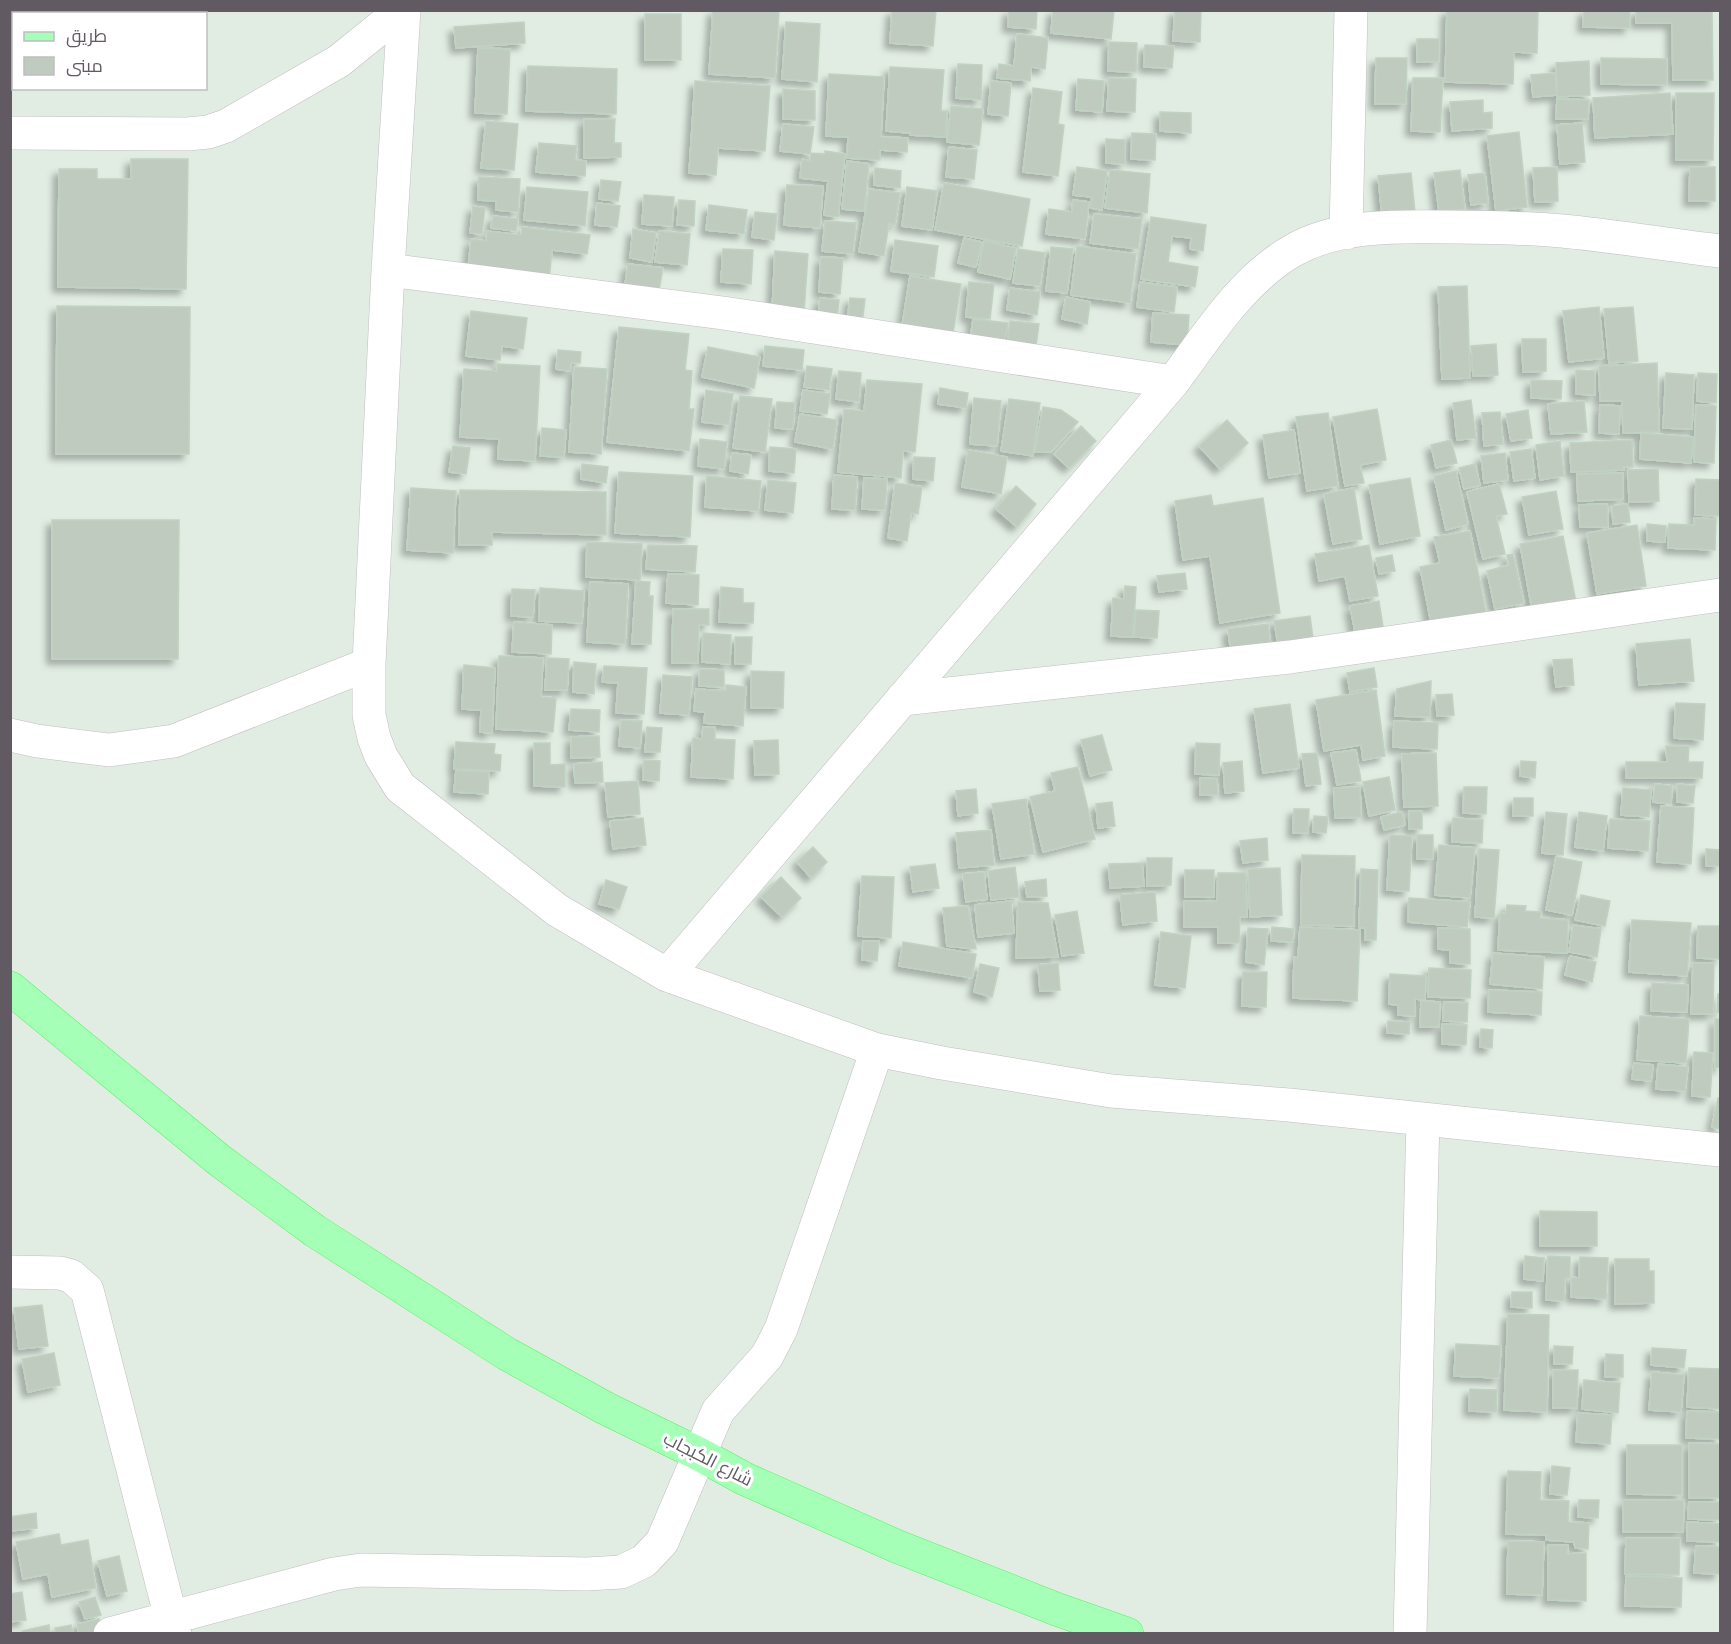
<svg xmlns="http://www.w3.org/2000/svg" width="1731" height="1644" font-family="Inter,Cairo,sans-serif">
  <defs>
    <filter id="shadow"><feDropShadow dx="-5.5" dy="5.5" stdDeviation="3" flood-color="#0004"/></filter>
  </defs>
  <rect width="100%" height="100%" fill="#e1ede3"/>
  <path fill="#c0cbc0" stroke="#c0d2c1" stroke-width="1.5" filter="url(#shadow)" d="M121,10h39v4h-39z
    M713,10l66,1 -4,67 -66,-4z
    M892,10h44l-3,36 -43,-3z
    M1009,10h28l-1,19 -28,-2z
    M1053,10h61l-3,29 -60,-6z
    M1175,10h26l-1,32 -27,-1z
    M1447,10h91l-1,43 -23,-1 -1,32 -68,-2z
    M1584,10h46v18l-47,-1z
    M1636,10h76l1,70h-40l-1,-57h-36z
    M645,14h36v46h-36z
    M524,22l1,21 -69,5 -2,-21z
    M786,22l34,2 -3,58 -35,-3z
    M1017,34l31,4 -3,31 -14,-2 -1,14 -33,-3 2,-14 15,2z
    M1417,39h22v22l-22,1z
    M1109,42l28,1 -1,29 -28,-1z
    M1145,45l29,1 -2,22 -28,-1z
    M478,48l32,1 -3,65 -32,-1z
    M1376,58h31l-1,46h-31z
    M1601,58l66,1v26l-66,-1z
    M1589,61l1,34 -33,2 -1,-34z
    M958,64l24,1 -1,35 -25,-2z
    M528,66l89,3 -1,45 -90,-3z
    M890,67l54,3 -3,41h6l-1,26 -36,-2v-2l-24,-2z
    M1555,73l2,22 -24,2 -2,-22z
    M829,74l55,3 -3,60 27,1 -1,14 -27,-2v10l-33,-2 1,-21 -22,-1z
    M1109,78l27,1 -1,33 -28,-1z
    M1413,78h30l-3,54 -29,-1z
    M1078,79l26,2 -2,31 -26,-2z
    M695,81l75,5 -5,65 -47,-3 -2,27 -27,-2z
    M991,81l20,2 -3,33 -20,-2z
    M1033,88l29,4 -4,32 6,1 -6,51 -35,-4z
    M783,89l32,2v29l-32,-1z
    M1670,93l3,41 -78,4 -2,-40z
    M1676,93h38l-1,67h-37z
    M1557,99l32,1 -1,19h-32z
    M1483,100v13l9,-1v16l-40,3 -2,-29z
    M951,106l32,3 -4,36 -32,-3z
    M1160,112l31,1v20l-31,-2z
    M584,119h31l-1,24h7v14l-37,1z
    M486,121l32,3 -4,46 -33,-2z
    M1582,123l3,39 -25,2 -3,-39z
    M783,124l31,3 -4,27 -30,-3z
    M1519,132l8,75 -31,4 -9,-75z
    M1132,133l24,1 -1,26 -24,-1z
    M1106,139l19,1v24l-19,-1z
    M539,143l38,3 -2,14 11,1 -1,15 -49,-4z
    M949,147l28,3 -3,29 -28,-2z
    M825,151l20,3 -7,63 -14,-2 4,-34 -28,-3 2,-19 8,2 1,-8 14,1z
    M131,159h57l-2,130 -128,-2 1,-118h38v10h34z
    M847,161l22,3 -5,47 -22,-2z
    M1077,167l30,4 -5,39 -12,-2 2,-11 -19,-2z
    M1557,167l1,34 -23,1 -2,-34z
    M1690,167h25v34h-26z
    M875,168l26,3 -1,17 -26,-3z
    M1110,170l40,4 -3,39 -42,-5z
    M1460,170l5,39 -26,3 -5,-39z
    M1411,173l4,39 -33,4 -4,-40z
    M1485,173l3,30 -17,2 -3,-30z
    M479,177l41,2 -2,33 -22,-2v-9l-18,-1z
    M601,180l20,2 -3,19 -19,-2z
    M944,183l86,16 -8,47 -87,-16z
    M787,185l36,1 -3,42 -36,-3z
    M527,187l61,5 -3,34 -61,-6z
    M907,187l30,4 -5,39 -30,-4z
    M869,189l31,4 -5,32 -6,-2 -5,33 -25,-4z
    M644,195l30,2 -2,29 -30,-2z
    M679,200l16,1 -1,25 -17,-1z
    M1073,200l16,2 -4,37 -39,-5 3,-25 23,3z
    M597,203l23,3 -3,21 -22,-2z
    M709,205l38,5 -3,24 -38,-4z
    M473,206l12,2 -3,26 -12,-1z
    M755,212l22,2 -3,26 -22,-3z
    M1094,214l48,5 -4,30 -48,-6z
    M493,216l25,3 -2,12 -25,-3z
    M1151,217l55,8 -3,26 -13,-2 1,-11 -19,-2 -4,26 30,5 -3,20 -54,-8z
    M825,221l31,2 -3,31 -31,-3z
    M522,227l68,8 -3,19 -35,-4 -3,30 -81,-11 3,-30 15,2 1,-10 34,4z
    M633,229l23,4 -4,29 -22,-4z
    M659,231l31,3 -3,31 -32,-3z
    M964,238l18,4 -6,25 -18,-4z
    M895,240l43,6 -4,31 -43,-6z
    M984,241l32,7 -6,31 -32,-7z
    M1077,246l59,8 -6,49 -59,-8z
    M1051,247l22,2 -6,44 -21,-2z
    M723,249l30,1 -2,34 -30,-2z
    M1018,249l27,4 -5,33 -27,-3z
    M775,251l33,3 -4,60 -32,-2z
    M821,257l22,1 -3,36 -21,-2z
    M628,264l35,4 -4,22 -34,-5z
    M910,276l51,8 -9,55 -51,-7z
    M969,282l25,2 -4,35 -24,-2z
    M1140,282l37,5 -3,25 -37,-5z
    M1467,286l3,92 -28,1 -4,-92z
    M1010,288l30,4 -3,23 -30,-5z
    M1066,297l24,5 -3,22 -25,-5z
    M820,298l19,2 -2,20 -19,-2z
    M850,298l15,1 -3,25 -15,-2z
    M57,306l133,1 -1,147h-133z
    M1599,307l5,51 -35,4 -6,-51z
    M1633,307l5,54 -29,2 -5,-54z
    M471,311l56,7 -4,31 -21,-3 -2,14 -34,-4z
    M1153,313l36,2 -2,30 -36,-3z
    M973,319l35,4 -4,22 -34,-4z
    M1010,321l29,3 -4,29 -28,-5z
    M619,327l70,7 -4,36 7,1 -3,38h5l-5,42 -82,-9z
    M1522,339h24v32l-23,1z
    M1496,344l2,31 -25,1 -2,-30z
    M765,346l39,4 -2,20 -39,-4z
    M708,347l52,10 -6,31 -52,-11z
    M558,350l23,2 -1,11h-9l-1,8 -14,-2z
    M1657,363l2,69 -36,1 -1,-32h-22l-1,-35z
    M497,364l43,2 -5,95 -37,-2 1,-20 -39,-2 4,-68 33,2z
    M807,366l25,3 -3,21 -25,-3z
    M574,367l33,2 -6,85 -32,-2z
    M1576,370l19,1v24l-19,-1z
    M839,371l22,2 -2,29 -23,-3z
    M1666,373l28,2 -2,54 -29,-1z
    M1698,373l19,1 -1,29 -19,-2z
    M867,380l55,4 -7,68 -12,-1 -2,27 -63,-6 6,-63 20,2z
    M1531,380l31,1 -1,18 -30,-1z
    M940,388l28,5 -2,15 -28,-4z
    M706,390l27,4 -4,31 -27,-3z
    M803,390l27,4 -3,20 -27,-3z
    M740,396l32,3 -7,53 -32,-4z
    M974,398l27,3 -4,45 -27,-2z
    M1009,399l31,4 -7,53 -32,-5z
    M1471,400l5,38 -19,2 -4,-37z
    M1584,401l3,31 -36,2 -3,-30z
    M777,402l18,1 -2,26 -18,-1z
    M1600,405l20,1 -1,28 -20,-1z
    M1696,405l20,1 -2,57 -20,-1z
    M1043,407l18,3 17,12 -27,30h-16z
    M1377,409l9,51 -26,5 4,18 -19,3 -12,-69z
    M1528,410l4,28 -21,3 -5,-27z
    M1500,412l3,32 -19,2 -2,-33z
    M1328,413l10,73 -31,5 -11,-74z
    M800,414l37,6 -4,29 -38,-7z
    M1227,420l21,23 -28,26 -21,-23z
    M1081,426l15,15 -27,27 -15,-14z
    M542,428l24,2 -2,27 -24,-1z
    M1294,430l6,43 -31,5 -6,-43z
    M1641,433l52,4 -2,26 -51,-4z
    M700,439l27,3 -3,27 -26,-3z
    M1451,440l6,23 -21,5 -5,-23z
    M1632,440l1,27h-10l1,3 -53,2 -1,-29z
    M1560,441l4,35 -24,4 -4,-35z
    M453,446l17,2 -4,26 -17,-2z
    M770,447l26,2 -2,24 -25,-2z
    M1531,449l4,29 -21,3 -4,-29z
    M968,450l39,7 -6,37 -39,-7z
    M732,453l19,2 -3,19 -18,-3z
    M1505,453l3,27 -24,3 -3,-27z
    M914,457l21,1 -2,23 -20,-2z
    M582,464l26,3 -2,16 -25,-4z
    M1475,464l5,21 -16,4 -5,-21z
    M1658,469l1,32 -30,1 -1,-32z
    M1456,471l12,53 -22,6 -12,-54z
    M619,472l74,4 -3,61 -75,-4z
    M1623,473v26l-45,2 -1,-27z
    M834,475l23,2 -2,33 -23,-1z
    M707,476l54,5 -3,30 -53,-4z
    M864,478l23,1 -2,31 -23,-1z
    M1410,478l10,58 -40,8 -11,-59z
    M1696,479l24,1v36l-25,-1z
    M768,480l28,3 -3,30 -28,-3z
    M895,483l27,4 -4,27 -7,-1 -4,28 -19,-3z
    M1499,484l8,30 -11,2 9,38 -22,5 -16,-67z
    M1016,486l20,18 -19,23 -21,-18z
    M411,488l45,3 -3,62 -46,-3z
    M1354,488l8,51 -29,5 -9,-50z
    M460,490l146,2v43l-114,-3v13h-33z
    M1556,491l7,38 -34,6 -7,-38z
    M1211,495l2,11 50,-8 17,115 -60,10 -10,-67 -27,4 -8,-59z
    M1607,504l1,23h-28l-1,-22z
    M1628,504l2,18 -17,2 -1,-18z
    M1694,518l22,1 -1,31 -47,-2 1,-24 25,1z
    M52,520h127l-1,139h-126z
    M1647,524l19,2 -1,16 -18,-1z
    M1637,525l9,61 -49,8 -10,-61z
    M1470,531l16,82 -55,10 -11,-56 20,-4 -6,-26z
    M1563,536l13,66 -44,8 -12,-66z
    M587,542l55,2 -2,36 -54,-3z
    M648,545l49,1 -2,26 -49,-3z
    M1369,545l9,51 -28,5 -5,-25 -26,5 -4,-27z
    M1513,554l11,49 -29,6 -8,-38 22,-6 -2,-10z
    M1392,555l3,16 -16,3 -3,-16z
    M1185,573l2,16 -28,3 -2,-16z
    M668,574l31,1 -1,30 -32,-2z
    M636,581l14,1 -1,14h4l-2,48h-19z
    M590,582l38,2 -3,60 -38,-2z
    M1125,586l11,1 -3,50 -22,-1 2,-38 11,1z
    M721,587l22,2v14h11l-1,20 -34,-1z
    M540,588l44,3 -2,32 -43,-2z
    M512,589l23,1 -2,27 -22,-1z
    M1379,601l4,26 -28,5 -5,-26z
    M673,609h36v16h-10l-1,38h-26z
    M1136,610l23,1 -2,27 -23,-1z
    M1310,616l3,23 -35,6 -4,-24z
    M514,622l38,3 -1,29 -39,-2z
    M1268,624l3,23 -40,7 -3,-25z
    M703,633l28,2 -1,29 -28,-2z
    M735,637h17l-1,27h-16z
    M1690,639l4,42 -55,4 -3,-41z
    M499,656l44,2 -2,39 15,1 -3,34 -57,-3z
    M547,658l22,1 -2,31h-22z
    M1572,659l2,26 -18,2 -3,-27z
    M574,662l22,2 -2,30 -21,-2z
    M464,665l31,3 -3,65 -12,-1 1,-22 -19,-1z
    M604,666l43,2 -3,46 -28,-1 2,-30 -16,-1z
    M1374,668l3,19 -27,5 -3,-19z
    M700,669l24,1v17l-25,-1z
    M751,671l33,1 -1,36h-32z
    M663,675l29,2 -3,38 -29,-2z
    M1431,681l-1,36 -35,-1 2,-27z
    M726,685l20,2 -3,39 -39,-3 1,-11 -11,-1 2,-22 30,2z
    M1376,690l9,66 -22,4 -2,-15 -37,6 -8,-51z
    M1452,694l2,21 -17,1 -1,-21z
    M1676,703l29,1 -2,36 -29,-2z
    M1290,704l9,64 -36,5 -9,-64z
    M571,709l29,1 -1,22 -30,-2z
    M621,720l21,1 -2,27 -21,-2z
    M1394,721l44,2 -1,26 -44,-2z
    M647,727l15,1 -2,24h-15z
    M703,727h12v12l20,1 -2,39 -42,-2 2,-39 9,1z
    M1102,735l10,35 -22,6 -9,-36z
    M599,736l1,21 -29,1v-21z
    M778,740l1,34 -24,1 -1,-34z
    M456,742l39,2 -1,10 7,1 -1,16 -46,-2z
    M534,743h16v22l15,-1v23l-31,-1z
    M1196,743l24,1 -1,31 -24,-1z
    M1666,746h23l-1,16h15l-1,16h-76v-16h41z
    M1356,750l5,31 -24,4 -6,-32z
    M1317,753l4,31 -15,2 -4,-32z
    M1436,753l2,53 -34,1 -2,-53z
    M644,760l16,1 -1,20 -16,-1z
    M1242,761l2,30 -19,2 -2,-30z
    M1521,761l15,1 -1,16 -15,-2z
    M602,762l1,20 -28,1 -1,-19z
    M1078,767l17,72 -52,13 -13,-55 25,-6 -4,-18z
    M456,770l33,2 -1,22 -34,-2z
    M1389,777l6,33 -26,6 -6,-34z
    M1200,778l17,1 1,16h-18z
    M638,781l2,33 -32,3 -3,-34z
    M1655,784l17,2 -1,18 -18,-2z
    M1677,784l18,2 -2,17 -16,-1z
    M1360,787l1,30 -26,1 -1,-30z
    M1464,787h23l-1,27 -23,-1z
    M1623,788l28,2 -2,27 -28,-2z
    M976,789l2,24 -20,3 -2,-25z
    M1514,798h19v18h-20z
    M1026,799l8,55 -33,5 -9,-55z
    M1112,802l3,24 -17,2 -2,-24z
    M1661,806l33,2 -3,56 -34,-2z
    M1294,809h15l-1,24h-15z
    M1409,811h13v18h-13z
    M1402,812l3,13 -21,5 -3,-13z
    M1546,812l21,2 -4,41 -21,-2z
    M1579,812l28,4 -4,35 -28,-4z
    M1314,816l14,1 -2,16 -13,-1z
    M643,818l3,27 -33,4 -3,-28z
    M1453,818l30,2 -1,23 -30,-1z
    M1610,819l40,2 -2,30 -40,-3z
    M991,830l3,35 -35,3 -3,-35z
    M1390,835l22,1 -3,55 -22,-1z
    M1417,835h16v24h-16z
    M1267,838l1,22 -25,3 -3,-22z
    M1439,845l36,3 -5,50 -35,-3z
    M813,847l14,15 -16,16 -14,-16z
    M1479,849l20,1 -5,68 -19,-1z
    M1706,849l14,1v16h-14z
    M1302,855l53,1 -1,70 -53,-1z
    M1556,857l26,5 -10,53 -26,-5z
    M1147,858h25l-1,27 -24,1z
    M1142,863l2,23 -34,2 -1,-24z
    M935,864l4,24 -26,4 -3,-25z
    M1015,867l4,30 -28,3 -3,-29z
    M1280,868l2,47 -32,2 -2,-48z
    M1361,869l17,1 -2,70h-11v-12h-6z
    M1185,870h29v27h-29z
    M984,872l3,27 -21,3 -3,-28z
    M1218,873h28l1,44h-7l-1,26h-21v-16h-34v-26h33z
    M862,876l32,1 -3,61 -33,-2z
    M781,877l20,21 -19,19 -21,-20z
    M1046,879l1,17 -20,1 -2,-15z
    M606,880l21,7 -8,22 -20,-5z
    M1155,892l2,29 -34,4 -3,-30z
    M1581,895l29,6 -5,25 -30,-6z
    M1409,898l61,4 -3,25 -59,-5z
    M1011,901l3,32 -36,4 -3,-32z
    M1018,902l30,1 10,54 -42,1z
    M1507,905l19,1 -1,5 16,1 -1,6 28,2 -1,33 -69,-3 2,-37h6z
    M968,906l8,43 -29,-3 -4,-38z
    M1077,911l7,42 -22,3 -7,-41z
    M1632,920l59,3 -4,53 -58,-4z
    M1573,925l28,4 -4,28 -28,-5z
    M1698,926h22v33l-23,-1z
    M1272,927l22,2 -1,13 -22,-1z
    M1300,927l60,3 -3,71 -64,-3 1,-41 4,1z
    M1248,928l20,1 -4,36 -18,-3z
    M1438,928l32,1v35l-20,-1v-13l-12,-1z
    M1161,932l30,4 -6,52 -30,-3z
    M863,941h16l-2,20 -15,-1z
    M903,942l73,12 -4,24 -73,-12z
    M1493,953l51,4 -2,32 -52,-5z
    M1570,956l26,6 -4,20 -27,-7z
    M1058,963l2,27 -20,1 -2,-26z
    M1693,963h21l-1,51h-22z
    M980,964l19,4 -7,29 -18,-5z
    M1429,968l42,2 -1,28 -42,-1z
    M1243,972h24l-1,35 -24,-1z
    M1390,974l36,2 -1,24 -10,-1v17l-17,-1v-10l-9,-1z
    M1652,983l36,2 -1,27 -36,-1z
    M1489,990l53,2 -1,23 -53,-3z
    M1718,994h2v19l-3,-1z
    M1421,1001l19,1 -1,25h-19z
    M1444,1002l24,1 -1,19 -24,-1z
    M1640,1016l49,3 -3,44 -49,-3z
    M1715,1019h5v48l-5,1z
    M1388,1021l22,1 -1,12 -22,-1z
    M1442,1024l25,1 -1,20 -24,-1z
    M1481,1029l12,1 -1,18 -12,-1z
    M1694,1052l19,1 -3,44 -18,-1z
    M1634,1063l19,2 -2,16 -19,-2z
    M1658,1064l30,3 -3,24 -29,-2z
    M1718,1098h2v31l-8,-2z
    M1540,1211l57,1v34h-57z
    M1525,1256l19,2 -1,23 -19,-2z
    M1548,1256l22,1v21h-5l-1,23 -18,-1z
    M1580,1257l28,1 -2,41 -35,-2 1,-20 7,1z
    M1615,1259h34v12h5v32l-39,1z
    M1512,1292h20v16l-21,-1z
    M42,1305l6,41 -29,3 -5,-41z
    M1508,1314l41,1 -2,97 -43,-2z
    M1456,1344l45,2 -2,32 -45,-2z
    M1554,1346l19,1 -1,17h-18z
    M1652,1348l34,2 -2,18 -33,-3z
    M54,1353l6,32 -32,7 -6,-33z
    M1606,1354l17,1v22h-18z
    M1689,1368l31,1v40l-33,-2z
    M1553,1370h25l-1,38h-24z
    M1652,1372l32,3 -3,37 -32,-2z
    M1584,1380l36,3 -2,30 -36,-4z
    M1470,1389l27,1 -1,22 -27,-1z
    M1687,1411l33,1v27l-34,-1z
    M1578,1413l34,2 -2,29 -34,-2z
    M1689,1443l31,1v54h-31z
    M1627,1445h55v50l-55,-1z
    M1552,1466l18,2 -3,27 -17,-1z
    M1508,1471l33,1 -1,28 29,1 -1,21 21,1 -1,26 -13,-1 -1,-6 -28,-2v-5l-40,-1z
    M1579,1500h20l-1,18 -20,-1z
    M1623,1500h61l-1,32h-60z
    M1689,1502h31v18l-32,-1z
    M36,1513l1,15 -26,3 -1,-14z
    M1687,1522l33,2v18l-33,-1z
    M59,1534l2,11 27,-5 8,48 -44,9 -4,-23 -25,5 -7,-37z
    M1626,1538h54l-1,37 -54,-1z
    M1508,1541l36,1 -2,53 -35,-1z
    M1548,1545h20l-1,9 19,-1v48l-38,-1z
    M1696,1546l24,1v27l-26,-1z
    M119,1556l8,35 -20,5 -9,-35z
    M1626,1576l56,2 -1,29 -56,-1z
    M22,1592l4,28 -16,2v-28z
    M95,1597l6,18 -16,4 -6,-17z
    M99,1619l3,15h-23l-2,-10z
    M49,1625l1,9h-27l-1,-3z
    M71,1625l2,9h-17l-1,-6z"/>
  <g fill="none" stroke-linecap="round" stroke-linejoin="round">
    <defs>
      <path id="minor" d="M404,10l-16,260 -19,394v51l5,23 7,18 19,31 157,123 110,65
        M10,133l178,1 20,-2 18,-6 113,-65 63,-51
        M1346,233l5,-223
        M1720,251c-52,-6 -105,-15 -158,-20 -36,-3 -73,-4 -109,-4 -53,-1 -114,-3 -161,24 -51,30 -84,84 -119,131l-506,593 210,75 65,13 169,28 178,14 431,45
        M388,270l335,43 450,69
        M902,699l388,-42 430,-62
        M10,735l27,6 72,9 65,-9 195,-77
        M10,1272l50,1 11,3 16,14 88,344
        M110,1634l224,-60 27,-4 226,4 34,-2 23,-11 18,-19 56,-131 49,-55 14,-27 96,-279
        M1410,1634l13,-515"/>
      <path id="major" d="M10,988l209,172 96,71 192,123 98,54 94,46 46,25 151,67 160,63 71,25"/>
    </defs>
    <use href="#minor" stroke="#c3bcc3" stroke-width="34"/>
    <use href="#major" stroke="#56f261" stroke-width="34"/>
    <use href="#minor" stroke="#fff" stroke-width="33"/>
    <use href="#major" stroke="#a5ffb6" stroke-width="33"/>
  </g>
  <g text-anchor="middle" stroke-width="6" stroke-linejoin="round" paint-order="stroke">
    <g font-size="18" fill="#625a63" stroke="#fff">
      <text transform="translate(708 1459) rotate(27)" y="6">شارع الكبجاب</text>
    </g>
  </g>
  <rect width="1731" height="1644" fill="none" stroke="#625a63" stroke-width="24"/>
  <rect x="12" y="12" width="195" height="78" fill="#ffffff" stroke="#c0bdc1" stroke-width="1.5"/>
  <rect x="24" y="32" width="30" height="9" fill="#a5ffb6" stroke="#c0bdc1" stroke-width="1.5"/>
  <text x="66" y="42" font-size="18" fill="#625a63">طريق</text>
  <rect x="24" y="57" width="30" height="18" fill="#c0cbc0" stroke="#c0bdc1" stroke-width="1.5"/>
  <text x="66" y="72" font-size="18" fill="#625a63">مبنى</text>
</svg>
